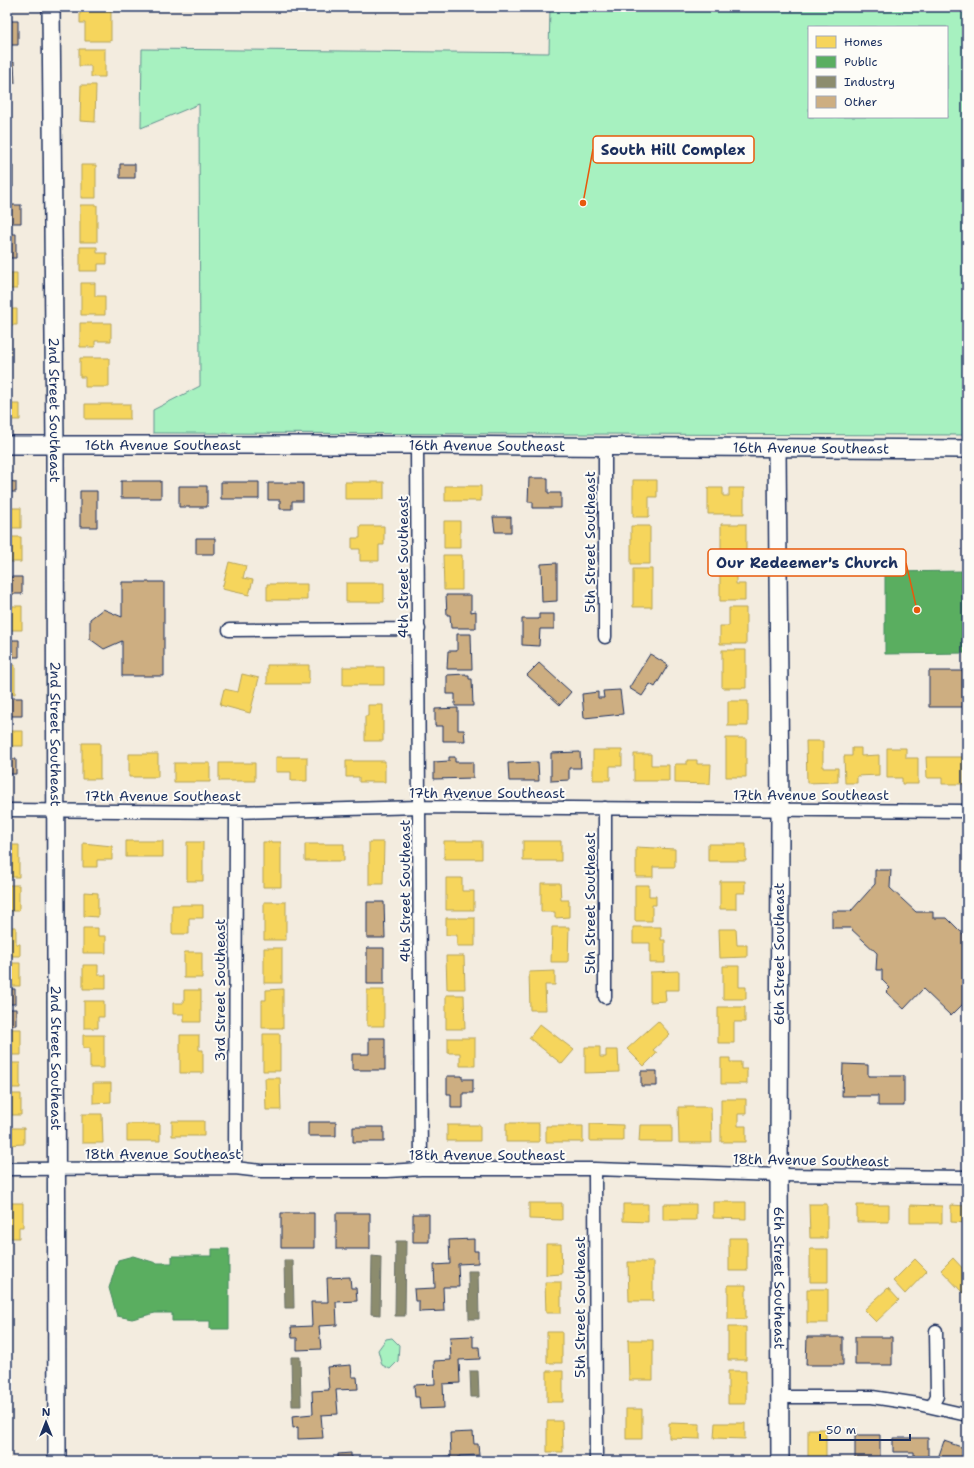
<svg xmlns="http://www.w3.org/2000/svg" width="974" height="1468" font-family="'Shantell Sans',sans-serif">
  <rect width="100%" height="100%" fill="#f3ecdf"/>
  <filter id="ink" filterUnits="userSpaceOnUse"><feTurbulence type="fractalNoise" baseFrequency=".025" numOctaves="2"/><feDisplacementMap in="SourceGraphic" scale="8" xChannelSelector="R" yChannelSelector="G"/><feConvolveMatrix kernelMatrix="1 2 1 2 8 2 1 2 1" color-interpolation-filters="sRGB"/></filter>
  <g filter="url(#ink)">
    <path fill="#a7f1c0" stroke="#61908f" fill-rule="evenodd" d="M550,7h417v428l-814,-2v-23l47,-24 -1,-282 -58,24 1,-79 407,4zM809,27h138v90h-138z
      M392,1338l7,7 -1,16 -8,8 -8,-4 -4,-15 8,-11z"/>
    <path fill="#f6d55c" stroke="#b4a35d" d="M80,8h31v33h-26v-18h-5z
      M79,49h26v28h-14v-11h-12z
      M81,85h15l-1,37 -15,-1z
      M81,165h15v33h-15z
      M80,205h17v37h-17z
      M80,247h17v6h10v11h-9v7h-18z
      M7,273h10v16h-10z
      M81,283h14v13h10v19h-24z
      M7,309h10v16h-10z
      M80,323h31v18h-16v6h-15z
      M7,333h3v23h-3z
      M80,358h29v29h-24v-10h-5z
      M7,404h13v16h-13z
      M85,404h45v15h-45z
      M633,480h24v17h-8v20h-16z
      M345,482h39v17h-39z
      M445,486h36v15h-36z
      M708,488h15v8h6v-8h15v26h-36z
      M7,508h14v20h-14z
      M444,521h16v27h-16z
      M721,524h25v35h-25z
      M360,526h24v19h-5v16h-19v-12h-8v-11h8z
      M631,526h19v38h-19z
      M7,537h14v25h-14z
      M443,555h19v35h-18z
      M229,562l17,4 -3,12 10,2 -4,15 -27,-6z
      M720,568h16v16h9v17h-25z
      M633,569h19v38h-19z
      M346,583h38v19h-38z
      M267,584h40v16h-40z
      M7,606h15v24h-15z
      M729,608h17v36h-26v-18h9z
      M722,650h24v38h-24z
      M7,665h8v29h-8z
      M267,665h42v19h-42z
      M343,667h41v18h-41z
      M242,674l17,4 -9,35 -30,-8 4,-16 14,3z
      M728,701h20v25h-20z
      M368,705h15v36h-18v-25h3z
      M7,731h16v15h-16z
      M726,738h20v39h-20z
      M806,741h17v27h15v14l-31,1z
      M82,743h18v36h-18z
      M852,748h9v8l18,-1v20l-22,1v7h-12l-1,-27h8z
      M887,748h19v10h12v26h-16v-6h-15z
      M593,750h29v16h-12v14h-17z
      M129,754h29v23h-29z
      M634,754h17v11h18v16h-35z
      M276,757h31v24h-16v-9h-15z
      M926,757h37v27h-21v-6h-15z
      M687,760h10v4h14l-1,20 -35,-1v-19h12z
      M346,761h39v21h-26v-5h-13z
      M174,763h36v19h-36z
      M219,763h36v18h-36z
      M126,841h37v16h-37z
      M444,841h38v18h-38z
      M523,841h38v20h-38z
      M187,842h16v39h-16z
      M263,842h18v45h-18z
      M369,842h15l-1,42h-14z
      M83,843l29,3v14h-15v7h-14z
      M305,844h39v17h-39z
      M708,844h38v17h-38z
      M7,845h12v32h-12z
      M636,847l39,2v18h-22v10h-17z
      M446,878h16v13h12v19h-28z
      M720,881h25v12h-9v16h-16z
      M541,883h19l1,17h8v17l-14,1v-6h-14z
      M7,885h12v26h-12z
      M635,885h14v11h7v9h-4v16h-17z
      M84,892l14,1v24l-14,-1z
      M264,902h22v38h-22z
      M172,905h31v13h-14v16h-17z
      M446,918h29v28h-18v-11h-11z
      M7,927h9v17h4v12h-13z
      M552,927h17l-1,35h-17z
      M633,927h28v13h4v23h-15v-20h-17z
      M83,928h15v8h8v17h-23z
      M719,929h17l1,16h10v12l-27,1z
      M264,948h18v35h-18z
      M184,952h18v26h-18z
      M446,956h18l1,33h-18z
      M7,963h13v23h-13z
      M83,965h15v10h8v14h-23z
      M723,966h16v21h7v12h-23z
      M555,971v14h-10l1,25h-16l-1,-38z
      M679,971v19h-14l1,11 -16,1v-30z
      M283,989v39h-21v-28h4v-10z
      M184,990h17v32h-17v-8h-11v-11h11z
      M367,990h17v36h-17z
      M446,995h18l1,34h-19z
      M84,1001h20v16h-6v11h-14z
      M718,1007h27v15h-11v21h-16z
      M658,1021l12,13 -17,16 4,3 -13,13 -17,-17z
      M540,1024l34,26 -12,14 -33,-26z
      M7,1029h14v26h-14z
      M263,1034h17v37h-17z
      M83,1035h21v33h-14v-20h-7z
      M180,1035h19v15h4v23h-23z
      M448,1038h27v28h-15v-13h-12z
      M585,1047h15v10h6v-7h12l1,22 -34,1z
      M721,1058h9v4h11v7h6v15h-26z
      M7,1063h13v25h-13z
      M265,1078h15l1,32h-15z
      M93,1083h18v19l-18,1z
      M7,1094h14v21h-14z
      M721,1099h25v15h-8v12h8v16h-25z
      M678,1107h33l1,36h-33z
      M82,1114h20l1,29h-21z
      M172,1121h32v15h-32z
      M506,1123h33v19h-33z
      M127,1124h33v17h-33z
      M590,1124l33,1v16h-33z
      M447,1125h33v16h-33z
      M640,1125h32v17h-33z
      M7,1126h4v2h13v16l-17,1z
      M546,1126h37v16h-37z
      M713,1202h33v17l-33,-1z
      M7,1203h16v24h-4v11h-12z
      M529,1203h33v17l-33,-1z
      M623,1204h25v18l-25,-1z
      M663,1204h33v16h-33z
      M809,1204h18v34h-17z
      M857,1205h32v17h-32z
      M910,1205l32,1v17h-32z
      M951,1205l16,1v17l-16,-1z
      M729,1238h18v33h-18z
      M546,1244h15l1,30 -16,1z
      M810,1249h18v33h-18z
      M953,1258l14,15v16l-4,4 -22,-23z
      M915,1259l12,12 -22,23 -12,-13z
      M628,1262h25v39h-24z
      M545,1282h16v31h-15z
      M728,1285h18v34h-18z
      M888,1288l11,12 -23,22 -12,-12z
      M807,1289h21v34h-21z
      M728,1327h18v33h-18z
      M547,1332h15v31h-15z
      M628,1340h25v40h-24z
      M547,1371h16v31h-16z
      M728,1371h18v33h-18z
      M626,1409h16v30h-16z
      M547,1421h15l1,31h-16z
      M669,1423l31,1v15l-31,-1z
      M715,1423h30v16l-31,-1z
      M808,1429h18v32h-18z"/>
    <path fill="#5aae61" stroke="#478860" d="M966,571l1,82 -82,1v-82z
      M212,1249h17v80h-19v-8h-38v-8h-17l-23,6 -15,-3 -8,-28 9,-28 15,-4 23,7h16v-7h40z"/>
    <path fill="#8c8c6e" stroke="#6a7069" d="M396,1241h10l-1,75h-10z
      M372,1256l9,1 -1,58 -9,-1z
      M284,1260h9l1,48h-9z
      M468,1271h10l1,48h-10z
      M291,1357h9l1,49h-9z
      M470,1371h8l1,26h-8z"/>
    <path fill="#cdae81" stroke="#1b2f5e" d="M7,21h11v24h-11z
      M7,62h7l1,21 -8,1z
      M120,164h15v14h-15z
      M7,166h6v21h-6z
      M7,191l1,14h13v18h-14z
      M7,234h9v24h-9z
      M529,478h19v15h13v15h-28v-6h-5z
      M7,481l9,1v10h-9z
      M121,481h40v17h-40z
      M221,482h38v17h-38z
      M268,483h35v18h-11v8h-12v-9h-12z
      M179,486h28v21h-28z
      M80,491h17v36h-17z
      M493,517h18v15h-16z
      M196,538h19v16h-19z
      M557,563v38l-15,1 -1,-38z
      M7,577h15v17h-15z
      M122,582h42v94h-42v-35l-18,8 -14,-10v-20l13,-10 19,8z
      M446,595h25v17l5,-1v17h-25l-1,-13h-3z
      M539,614h15v15h-14l-1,17 -17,-1v-26h17z
      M457,634h14l1,35h-25l1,-18h9z
      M7,640h12v17h-12z
      M650,654l18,11 -13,22 -5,-3 -8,12 -13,-8z
      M539,663l32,29 -11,13 -33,-30z
      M929,671h38v36h-38z
      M466,674v2h3v3h3l1,27h-18v-12h-8v-19z
      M620,690l3,24 -39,4 -2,-24 16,-2v6h6l-1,-7z
      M7,698h15v18h-15z
      M458,708v22h6l1,11h-22v-15h-8v-17z
      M580,752l1,16h-12v12l-18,1v-28z
      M449,757h6v5h18v16l-39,1v-17l15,-1z
      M7,759h9v15h-9z
      M538,762l1,19h-30l-1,-18z
      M875,870h16l-1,18 26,24h17v6h14l20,20v62l-16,16 -28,-27 -19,20 -18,-17 4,-4 -8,-8v-10h-6l1,-17 -27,-25h-18v-17h19l24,-27z
      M367,902h17l1,36h-18z
      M367,948h17v36h-17z
      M7,989h8v15h-8z
      M7,1009h9v16h-9z
      M369,1038h16v32h-33v-16h17z
      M843,1064l25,1v11h36v30h-26v-10h-36z
      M641,1071h16v15h-16z
      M447,1076h15v3h11v14h-10v15h-12v-14h-4z
      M308,1122h28v14h-28z
      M353,1127h31v15h-31z
      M281,1213h33v35h-33z
      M336,1213h34v36h-34z
      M413,1214h16v28h-16z
      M474,1239v12h4v12l-20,1 1,23h-16l1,24 -25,1v-11h-4l-1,-12 21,-1 -1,-23 16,-1 -1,-24z
      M350,1277l1,11h5l1,13 -21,1 1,23 -18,1 2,23 -24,1v-12h-5l-1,-11 21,-1 -1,-24h17l-1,-24z
      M473,1336v11h6l1,12 -21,1 1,23 -17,1 1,24 -24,1 -1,-12h-4l-1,-12 21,-1 -1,-23 17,-1 -1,-23z
      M807,1337h36v28h-37z
      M855,1337h37v28h-37z
      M351,1365l1,12h5l1,12 -22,1 2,24 -17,1 2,23 -25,1v-12l-5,1 -1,-12 21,-2 -1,-23 17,-1 -2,-23z
      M473,1432l1,12h4l1,11 -20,1v5h-24l-1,-4 17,-1 -1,-23z
      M855,1435h25v26h-25z
      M893,1438h35v23h-14v-9h-21z
      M944,1441l23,8v12h-30z
      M351,1453v8h-25v-2l12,-1v-4z"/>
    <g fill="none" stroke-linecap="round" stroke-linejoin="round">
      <defs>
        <path id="street" d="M417,445l4,724
          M605,446v191
          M229,630l190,-1
          M7,810l229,2 184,-5 547,4
          M605,997v-189
          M235,1168l1,-356
          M7,1169l228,-1 26,3h126l34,-2h174l184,6 188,2
          M595,1169l1,292
          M781,1397h91l46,7 49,11
          M932,1406l5,-10 -1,-65"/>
        <g id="secondary">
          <path id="s1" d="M51,7l4,438 2,1016"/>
          <path id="s2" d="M7,445h410l550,4"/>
          <path id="s3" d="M777,448l3,361 -1,366 1,286"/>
        </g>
      </defs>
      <use href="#street" stroke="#1b2f5e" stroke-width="15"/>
      <use href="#secondary" stroke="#1b2f5e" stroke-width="20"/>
      <use href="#street" stroke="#fdfcf7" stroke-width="12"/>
      <use href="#secondary" stroke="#fdfcf7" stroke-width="17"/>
    </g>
  </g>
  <g text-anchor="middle" stroke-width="4" stroke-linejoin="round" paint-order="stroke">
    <g font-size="14" fill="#1b2f5e" stroke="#fdfcf7">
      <text dy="5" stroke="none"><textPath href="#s1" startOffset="403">2nd Street Southeast</textPath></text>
      <text dy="5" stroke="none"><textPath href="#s2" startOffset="156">16th Avenue Southeast</textPath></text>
      <text dy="5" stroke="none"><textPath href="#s2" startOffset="480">16th Avenue Southeast</textPath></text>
      <text dy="5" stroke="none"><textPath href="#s2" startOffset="804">16th Avenue Southeast</textPath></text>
      <text transform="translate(590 542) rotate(-90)" y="5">5th Street Southeast</text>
      <text transform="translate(403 567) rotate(-90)" y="5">4th Street Southeast</text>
      <text dy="5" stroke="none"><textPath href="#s1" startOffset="727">2nd Street Southeast</textPath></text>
      <text x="487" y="798">17th Avenue Southeast</text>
      <text x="811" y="800">17th Avenue Southeast</text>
      <text x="163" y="801">17th Avenue Southeast</text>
      <text transform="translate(405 891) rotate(-90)" y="5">4th Street Southeast</text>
      <text transform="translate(590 903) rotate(-90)" y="5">5th Street Southeast</text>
      <text transform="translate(779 954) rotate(-90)" y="5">6th Street Southeast</text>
      <text transform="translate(220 990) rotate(-90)" y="5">3rd Street Southeast</text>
      <text dy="5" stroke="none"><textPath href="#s1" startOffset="1051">2nd Street Southeast</textPath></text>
      <text x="163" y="1159">18th Avenue Southeast</text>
      <text x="487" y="1160">18th Avenue Southeast</text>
      <text transform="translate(811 1160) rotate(1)" y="5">18th Avenue Southeast</text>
      <text dy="5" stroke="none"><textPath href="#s3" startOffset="830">6th Street Southeast</textPath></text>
      <text transform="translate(580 1307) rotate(-90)" y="5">5th Street Southeast</text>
    </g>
  </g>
  <path fill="none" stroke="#e8590c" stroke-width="1.5" d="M583 203L593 149M917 610L906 563"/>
  <g fill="#e8590c" stroke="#fdfcf7" stroke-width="1.5">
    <circle cx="583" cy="203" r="4"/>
    <circle cx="917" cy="610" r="4"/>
  </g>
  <g fill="#fdfcf7" stroke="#e8590c" stroke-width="1.5">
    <rect x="593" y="136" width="161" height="27" rx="4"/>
    <rect x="708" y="549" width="198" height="27" rx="4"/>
  </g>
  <g font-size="15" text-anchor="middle" font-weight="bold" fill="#1b2f5e">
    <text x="673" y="155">South Hill Complex</text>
    <text x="807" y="568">Our Redeemer's Church</text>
  </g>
  <rect width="974" height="1468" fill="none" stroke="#fdfcf7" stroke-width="24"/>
  <rect x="12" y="12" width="950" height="1444" fill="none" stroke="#1b2f5e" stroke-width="1.5" filter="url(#ink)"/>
  <rect x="808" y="26" width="140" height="92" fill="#fdfcf7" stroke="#a3aaba"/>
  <rect x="816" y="36" width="20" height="12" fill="#f6d55c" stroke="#a3aaba"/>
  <text x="844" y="46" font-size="12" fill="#1b2f5e">Homes</text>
  <rect x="816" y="56" width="20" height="12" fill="#5aae61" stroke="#a3aaba"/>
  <text x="844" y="66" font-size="12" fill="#1b2f5e">Public</text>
  <rect x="816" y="76" width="20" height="12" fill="#8c8c6e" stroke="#a3aaba"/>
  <text x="844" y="86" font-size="12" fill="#1b2f5e">Industry</text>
  <rect x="816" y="96" width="20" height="12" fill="#cdae81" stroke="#a3aaba"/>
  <text x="844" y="106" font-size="12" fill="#1b2f5e">Other</text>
  <g transform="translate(46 1422)" stroke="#fdfcf7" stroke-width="3" paint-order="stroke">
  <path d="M0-3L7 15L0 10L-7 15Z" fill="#1b2f5e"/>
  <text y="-6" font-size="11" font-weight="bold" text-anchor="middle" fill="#1b2f5e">N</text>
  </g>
  <path d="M820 1434v6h90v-6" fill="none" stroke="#1b2f5e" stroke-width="2"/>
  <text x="826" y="1434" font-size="12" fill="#1b2f5e" stroke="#fdfcf7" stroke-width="3" paint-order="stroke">50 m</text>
</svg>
